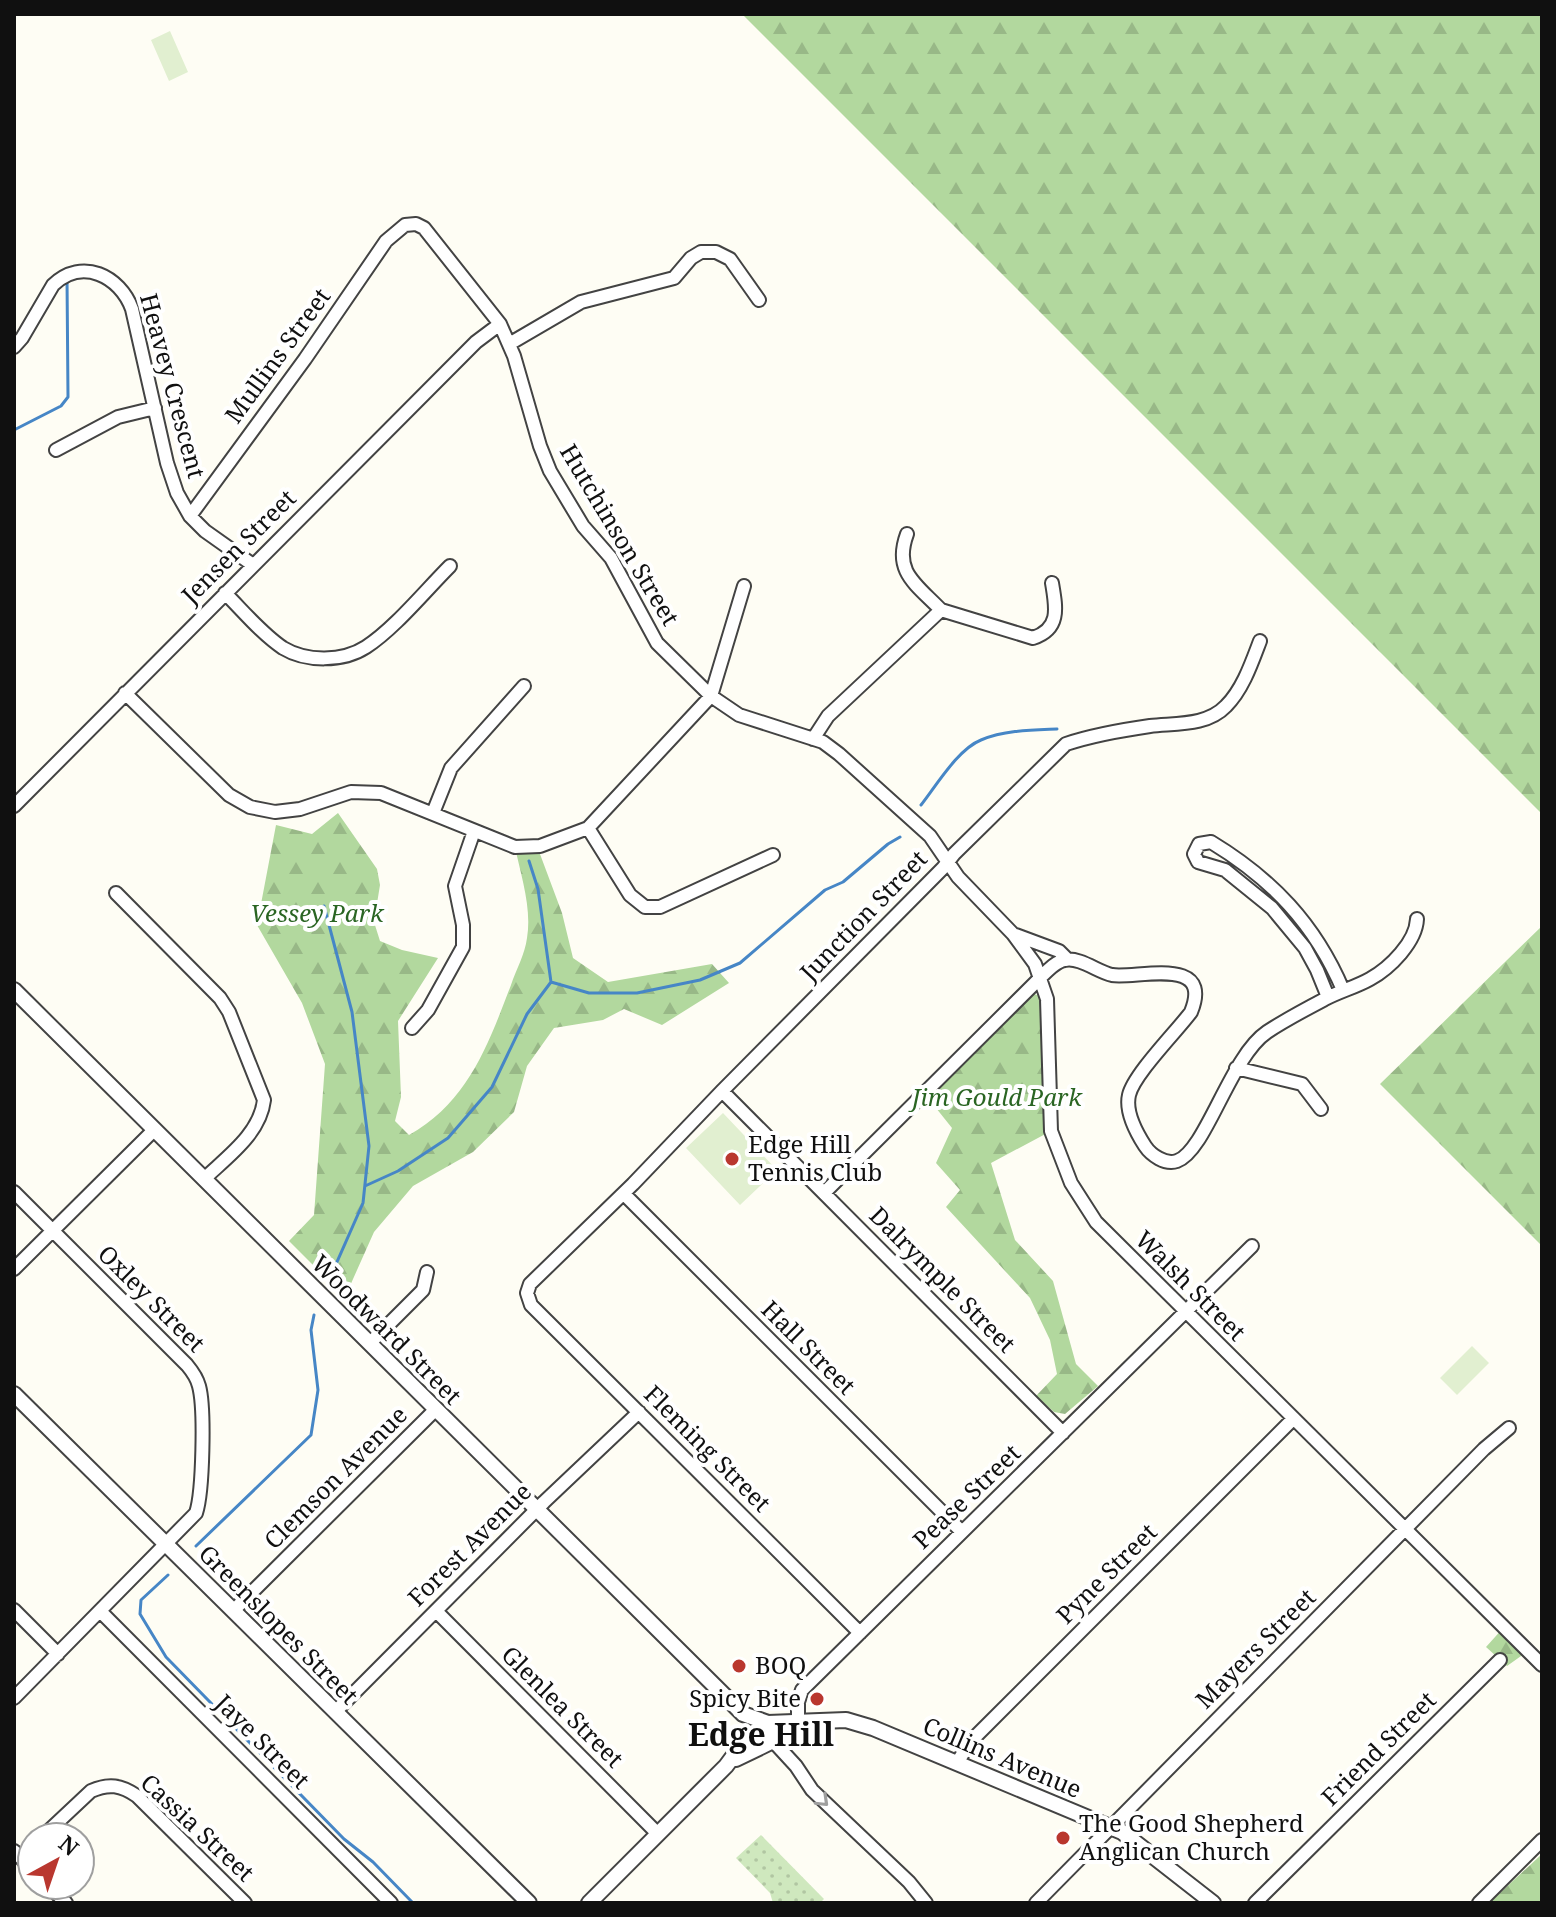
<svg xmlns="http://www.w3.org/2000/svg" width="1556" height="1917" font-family="'Noto Serif',serif">
  <defs>
    <pattern id="green-dots" width="8" height="8" patternUnits="userSpaceOnUse" patternTransform="scale(2)"><rect width="8" height="8" fill="#cfe8be"/><path d="M2 2h.1M6 6h.1" fill="none" stroke="#b1c6a2" stroke-width="1.8" stroke-linecap="round"/></pattern>
    <pattern id="forest-firs" width="22" height="20" patternUnits="userSpaceOnUse" patternTransform="scale(2)"><rect width="22" height="20" fill="#b2d89e"/><path d="M5 1l3.5 6h-7zM16 11l3.5 6h-7z" fill="#98b887"/></pattern>
  </defs>
  <rect width="100%" height="100%" fill="#fefdf4"/>
  <path fill="url(#green-dots)" d="M761,1835l63,64 -4,4h-47l-3,-10 -34,-35z"/>
  <path fill="url(#forest-firs)" d="M742,14h800v800z
    M338,813l39,56 3,16 -6,37 6,19 22,9 36,8 -40,63 3,76 -6,24 14,14c59,-33 79,-90 102,-150 5,-15 14,-31 16,-47 5,-30 -6,-62 -12,-91l22,-1 25,67 11,45 35,24 104,-18 17,19 -67,42 -38,-16 -21,11 -49,8 -27,38 -13,46 -41,40 -60,34 -39,46 -29,65 -56,-56 25,-26 11,-151 -23,-61 -45,-78 19,-100 36,9z
    M1542,926v320l-162,-162z
    M1027,991l20,8 4,132 -60,32 24,77 38,41 23,83 22,22 -33,28 -11,-2 -18,-16 21,-22 -7,-34 -20,-42 -84,-91 14,-17 -24,-27 16,-35 -28,-35z
    M1504,1627l24,24 -21,15 -21,-19z
    M1542,1854v49h-53z"/>
  <path fill="#e1efd0" d="M170,31l18,41 -19,9 -18,-41z
    M723,1113l54,57 -37,35 -54,-57z
    M1472,1346l17,17 -32,32 -17,-17z"/>
  <g fill="none" stroke-linecap="round" stroke-linejoin="round">
    <path stroke="#4686c6" stroke-width="3" d="M14,430l47,-24 7,-9 -1,-119
      M921,805c15,-19 37,-56 60,-65 24,-10 52,-10 76,-11
      M324,906l28,106 17,134 -6,57 -34,77
      M551,982l38,11h48l63,-13 40,-17 85,-73 18,-8 45,-38 12,-7
      M365,1186l33,-15 50,-33 44,-51 35,-73 24,-32 -13,-93 -9,-28
      M196,1546l115,-111 7,-45 -7,-60 3,-15
      M168,1575l-27,25 -1,14 26,43 178,182 29,23 40,41"/>
    <defs>
      <path id="minor" d="M509,344l72,-42 93,-24 17,-20 10,-6h15l14,7 29,41
        M14,347l8,-9 31,-53c29,-28 67,-9 79,24l35,154 10,30 13,23 15,15 48,34
        M56,450l62,-33 37,-9
        M190,516l115,-157 81,-118 19,-16 11,-1 8,4 76,96 14,32 26,90 10,25 33,55 28,32 46,85 54,53 28,19 84,27 16,12 91,82 28,41 55,57 22,30 12,35 4,132 20,52 25,39 446,443
        M225,593c18,18 37,41 58,55 23,14 60,14 83,-1 28,-18 59,-56 84,-81
        M941,610l92,28c28,-9 23,-31 19,-55
        M125,693l104,102 21,12 25,5 25,-3 51,-17 30,1 134,54 25,-1 48,-18 123,-132 33,-110
        M813,739l15,-23 113,-106c-25,-26 -48,-38 -34,-76
        M14,806l462,-464 24,-18
        M433,813l18,-45 73,-82
        M588,828l42,67 15,12h15l113,-52
        M116,893l104,105 9,14 35,88c-4,34 -37,57 -60,79
        M1016,935l43,16 8,8
        M1328,997l-11,-27 -12,-22 -33,-40 -47,-38 -27,-8 -4,-8 5,-10 12,-2c61,37 104,82 132,148
        M412,1028l16,-18 35,-63v-22l-8,-39 19,-55
        M1236,1068l66,16 19,25
        M722,1091l341,342
        M14,1192l173,173c5,6 10,13 12,21 6,22 4,106 -3,127l-182,185
        M824,1193l216,-215c7,-7 16,-17 25,-18 15,-3 33,12 47,15 25,4 102,-20 79,37 -14,19 -57,62 -62,83 -4,17 7,37 16,51 6,9 20,19 32,15 29,-10 53,-104 90,-129 18,-12 39,-23 58,-33 15,-8 31,-12 45,-20 20,-11 46,-37 47,-60
        M624,1194l338,338
        M14,1269l140,-139
        M370,1343l53,-53 4,-18
        M14,1610l44,44
        M233,1611l203,-202
        M436,1611l222,223
        M101,1612l290,291
        M860,1633l-329,-328 -4,-12 3,-9 103,-100 89,-93 221,-223 11,-14 112,-110c27,-9 56,-14 84,-18 26,-3 57,0 76,-20 17,-17 26,-44 34,-65
        M335,1712l209,-210 95,-90
        M798,1720v-18l4,-12 450,-444
        M773,1741l23,25 16,24 97,92 17,21
        M957,1763l13,-21 323,-323
        M42,1837l49,-46c18,-8 30,-6 46,5l108,107
        M14,1851l18,18
        M48,1885l18,18
        M1036,1903l448,-454 25,-21
        M1255,1903l245,-243
        M1479,1903l63,-63"/>
      <path id="tertiary" d="M14,990l729,724 25,9 78,-3 27,8 249,104 91,71
        M14,1394l515,509
        M736,1759l37,-18 2,-8 -7,-10
        M589,1903l137,-137 23,-31"/>
    </defs>
    <use href="#minor" stroke="#434343" stroke-width="16"/>
    <use href="#tertiary" stroke="#434343" stroke-width="18"/>
    <use href="#minor" stroke="#fff" stroke-width="12"/>
    <use href="#tertiary" stroke="#fff" stroke-width="14"/>
  </g>
  <defs><path id="oneway-chevron" d="M-2-3.5L2.5 0L-2 3.5" fill="none" stroke-width="1.6" stroke-linecap="round" stroke-linejoin="round" transform="scale(2)"/></defs>
  <use stroke="#9f9f9f" href="#oneway-chevron" transform="translate(823 1801) rotate(44)"/>
  <g fill="#b9372f" stroke="#fff" stroke-width="3">
    <circle cx="732" cy="1159" r="8"/>
    <circle cx="739" cy="1666" r="8"/>
    <circle cx="817" cy="1699" r="8"/>
    <circle cx="1063" cy="1838" r="8"/>
  </g>
  <g text-anchor="middle" stroke-width="8" stroke-linejoin="round" paint-order="stroke">
    <g font-size="24" fill="#101010" stroke="#fff">
      <text transform="translate(278 356) rotate(-54)" y="8">Mullins Street</text>
      <text transform="translate(172 386) rotate(75)" y="8">Heavey Crescent</text>
      <text transform="translate(619 535) rotate(59)" y="8">Hutchinson Street</text>
      <text transform="translate(239 547) rotate(-45)" y="8">Jensen Street</text>
      <text transform="translate(864 916) rotate(-46)" y="8">Junction Street</text>
      <text transform="translate(942 1280) rotate(45)" y="8">Dalrymple Street</text>
      <text transform="translate(1190 1286) rotate(45)" y="8">Walsh Street</text>
      <text transform="translate(151 1299) rotate(45)" y="8">Oxley Street</text>
      <text transform="translate(386 1330) rotate(45)" y="8">Woodward Street</text>
      <text transform="translate(808 1348) rotate(45)" y="8">Hall Street</text>
      <text transform="translate(707 1449) rotate(45)" y="8">Fleming Street</text>
      <text transform="translate(336 1478) rotate(-45)" y="8">Clemson Avenue</text>
      <text transform="translate(967 1497) rotate(-44)" y="8">Pease Street</text>
      <text transform="translate(470 1545) rotate(-45)" y="8">Forest Avenue</text>
      <text transform="translate(1107 1574) rotate(-45)" y="8">Pyne Street</text>
      <text transform="translate(278 1625) rotate(45)" y="8">Greenslopes Street</text>
      <text transform="translate(1256 1649) rotate(-45)" y="8">Mayers Street</text>
      <text transform="translate(562 1707) rotate(45)" y="8">Glenlea Street</text>
      <text transform="translate(262 1742) rotate(45)" y="8">Jaye Street</text>
      <text transform="translate(1379 1749) rotate(-45)" y="8">Friend Street</text>
      <text transform="translate(1002 1758) rotate(23)" y="8">Collins Avenue</text>
      <text transform="translate(197 1828) rotate(43)" y="8">Cassia Street</text>
    </g>
    <g font-size="24" font-style="italic" fill="#2a6523" stroke="#fff">
      <text x="317" y="922">Vessey Park</text>
      <text x="997" y="1106">Jim Gould Park</text>
    </g>
    <g font-size="24" fill="#101010" stroke="#fff" text-anchor="start">
      <text x="748" y="1153">Edge Hill<tspan x="748" dy="28">Tennis Club</tspan></text>
      <text x="755" y="1674">BOQ</text>
      <text x="801" y="1707" text-anchor="end">Spicy Bite</text>
      <text x="1079" y="1832">The Good Shepherd<tspan x="1079" dy="28">Anglican Church</tspan></text>
    </g>
    <g font-size="32" font-weight="bold" fill="#101010" stroke="#fff">
      <text x="761" y="1746">Edge Hill</text>
    </g>
  </g>
  <rect width="1556" height="1917" fill="none" stroke="#101010" stroke-width="32"/>
  <g transform="translate(56 1861) rotate(40)"><circle r="38" fill="#ffffff" stroke="#9f9f9f" stroke-width="2"/>
  <path d="M0-6L14 30L0 20L-14 30Z" fill="#b9372f"/>
  <text y="-12" font-size="22" font-weight="bold" text-anchor="middle" fill="#101010">N</text>
  </g>
</svg>
